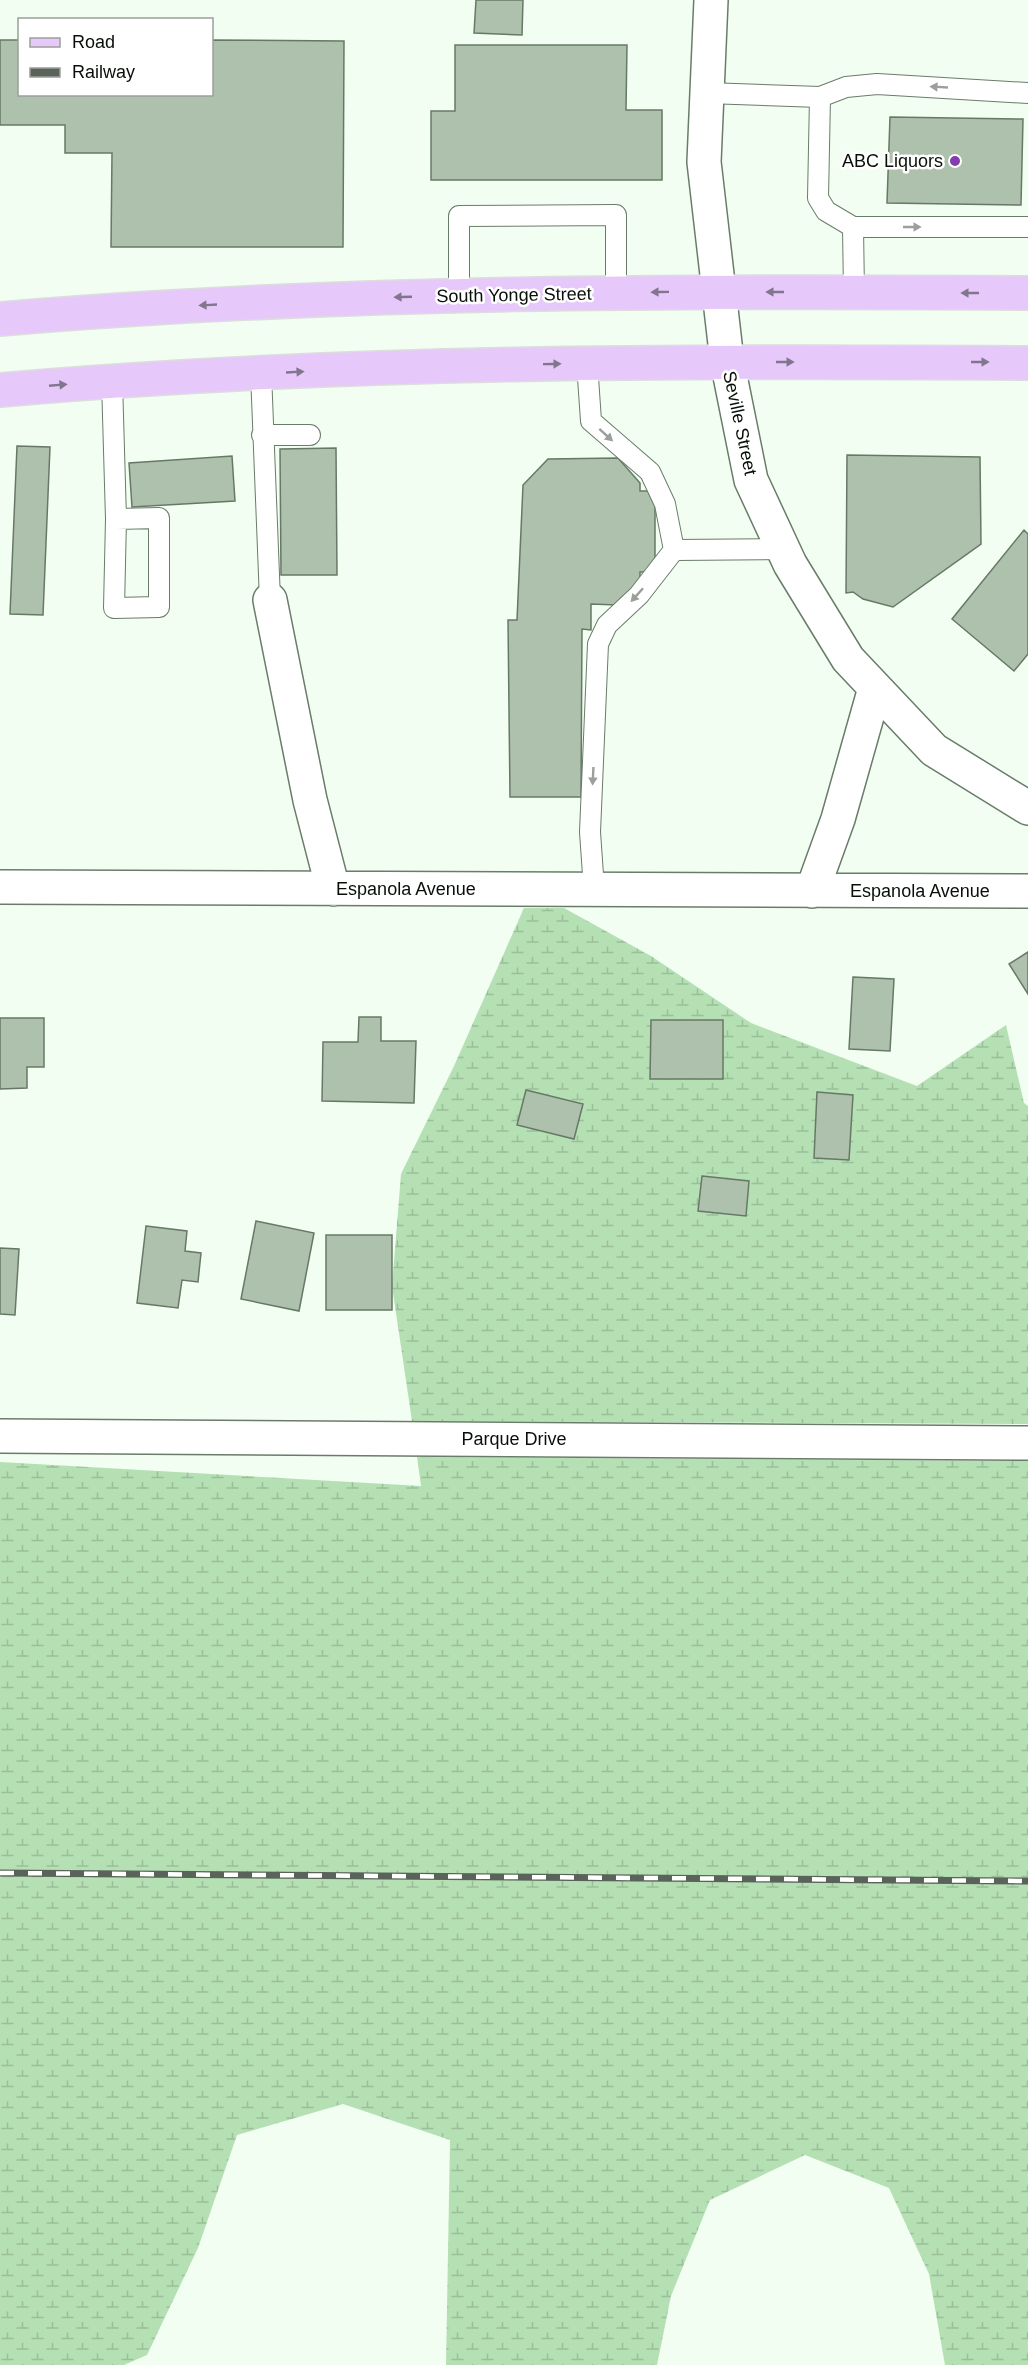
<svg xmlns="http://www.w3.org/2000/svg" width="1028" height="2365" font-family="Arial,sans-serif">
  <defs>
    <pattern id="wetland-marsh" width="20" height="14" patternUnits="userSpaceOnUse" patternTransform="scale(1.5)"><rect width="20" height="14" fill="#b5e0b4"/><path d="M1 5h8M5 5V1M11 12h8M15 12V8" fill="none" stroke="#9abf99"/></pattern>
  </defs>
  <rect width="100%" height="100%" fill="#f2fef1"/>
  <path fill="url(#wetland-marsh)" d="M524,908h40l87,48 100,67 166,63 89,-61 18,78 4,3v318l-616,-3 -20,-135 9,-112 53,-108z
    M417,1457l611,4v904h-83l-16,-91 -40,-86 -84,-33 -95,45 -39,96 -14,69h-211l4,-225 -107,-36 -106,31 -39,113 -51,107 -23,10h-124v-903l421,24z"/>
  <path fill="#adc1ac" stroke="#667966" stroke-width="1.5" d="M476,0h47l-1,35 -48,-2z
    M0,40h20v54h192v-54l132,1 -1,206h-232l1,-94h-47v-28h-65z
    M455,45h172l-1,65h36v70h-231v-69h24z
    M890,117l133,2 -2,86 -134,-2z
    M17,446l33,1 -7,168 -33,-1z
    M336,448l1,127h-56l-1,-126z
    M847,455l133,2 1,87 -88,63 -30,-8 -10,-7 -7,1z
    M232,456l3,45 -103,6 -3,-44z
    M618,458l22,25v8h12v9h3v65l-4,7h-11v9l-23,24 -26,-1v26l-9,-1 -1,168h-71l-2,-177h9l6,-135 25,-26z
    M1024,530l4,4v120l-14,17 -62,-52z
    M1028,952v42l-19,-30z
    M853,977l41,2 -4,72 -41,-2z
    M359,1017h22v24h35l-2,62 -92,-2 1,-59h35z
    M0,1018h44v49h-17v21l-27,1z
    M651,1020h72v59h-73z
    M526,1090l57,14 -9,35 -57,-14z
    M817,1092l36,3 -4,65 -35,-2z
    M702,1176l47,5 -3,35 -48,-5z
    M256,1221l58,12 -15,78 -58,-12z
    M146,1226l41,5 -2,20 16,2 -3,29 -16,-2 -4,28 -41,-5z
    M326,1235h66v75h-66z
    M0,1248l19,1 -4,66 -15,-1z"/>
  <g fill="none" stroke-linecap="round" stroke-linejoin="round">
    <defs>
      <path id="lane" d="M707,93l113,4 -2,101 8,13 27,16 1,65
        M820,97l26,-10 31,-3 151,9
        M853,227h175
        M459,295v-79l157,-1v78
        M587,363l4,58 59,51 15,32 9,46 -35,45 -32,30 -9,19 -8,188 4,57
        M261,373l9,227
        M112,381l4,138 -2,89 45,-1v-89l-43,1
        M262,435h48
        M674,550l109,-1"/>
      <path id="street" d="M711,0l-7,162 23,199 24,119 39,84 58,95 86,91 94,58
        M270,600l40,200 23,89
        M0,887l1028,4
        M812,891l26,-72 37,-131
        M0,1436l1028,7"/>
      <path id="primary" d="M0,319c342,-29 685,-28 1028,-26
        M0,390c342,-30 685,-29 1028,-27"/>
    </defs>
    <use href="#lane" stroke="#697c69" stroke-width="22"/>
    <use href="#street" stroke="#697c69" stroke-width="36"/>
    <use href="#primary" stroke="#dcdddc" stroke-width="36"/>
    <use href="#lane" stroke="#fff" stroke-width="20"/>
    <use href="#street" stroke="#fff" stroke-width="33"/>
    <use href="#primary" stroke="#e6c8fb" stroke-width="33"/>
    <defs>
      <path id="rail" d="M0,1873l1028,8"/>
    </defs>
    <use href="#rail" stroke="#5a6359" stroke-width="7"/>
    <use href="#rail" stroke="#fff" stroke-width="4.5" stroke-dasharray="14" stroke-linecap="butt"/>
  </g>
  <defs><path id="oneway-solid" d="M-6-.8H1V-3.2L6.5 0L1 3.2V.8H-6Z" transform="scale(1.5)"/></defs>
  <g fill="#9c9f9c">
    <use href="#oneway-solid" transform="translate(939 87) rotate(-177)"/>
    <use href="#oneway-solid" transform="translate(912 227)"/>
    <use href="#oneway-solid" transform="translate(606 435) rotate(42)"/>
    <use href="#oneway-solid" transform="translate(637 595) rotate(132)"/>
    <use href="#oneway-solid" transform="translate(593 776) rotate(93)"/>
  </g>
  <g fill="#82758e">
    <use href="#oneway-solid" transform="translate(660 292) rotate(179)"/>
    <use href="#oneway-solid" transform="translate(775 292) rotate(-180)"/>
    <use href="#oneway-solid" transform="translate(970 293) rotate(-180)"/>
    <use href="#oneway-solid" transform="translate(403 297) rotate(178)"/>
    <use href="#oneway-solid" transform="translate(208 305) rotate(177)"/>
    <use href="#oneway-solid" transform="translate(785 362)"/>
    <use href="#oneway-solid" transform="translate(980 362)"/>
    <use href="#oneway-solid" transform="translate(552 364) rotate(-1)"/>
    <use href="#oneway-solid" transform="translate(295 372) rotate(-3)"/>
    <use href="#oneway-solid" transform="translate(58 385) rotate(-5)"/>
  </g>
  <circle fill="#843cae" stroke="#fff" stroke-width="2" cx="955" cy="161" r="6"/>
  <g text-anchor="middle" stroke-width="5" stroke-linejoin="round" paint-order="stroke">
    <g font-size="18" fill="#080f08" stroke="#fff" text-anchor="end">
      <text x="943" y="167">ABC Liquors</text>
    </g>
    <g font-size="18" fill="#080f08" stroke="#fff">
      <text transform="translate(514 295) rotate(-1)" y="6">South Yonge Street</text>
      <text transform="translate(740 423) rotate(78)" y="6">Seville Street</text>
      <text x="406" y="895">Espanola Avenue</text>
      <text x="920" y="897">Espanola Avenue</text>
      <text x="514" y="1445">Parque Drive</text>
    </g>
  </g>
  <rect x="18" y="18" width="195" height="78" fill="#ffffff" stroke="#9c9f9c" stroke-width="1.5"/>
  <rect x="30" y="38" width="30" height="9" fill="#e6c8fb" stroke="#9c9f9c" stroke-width="1.5"/>
  <text x="72" y="48" font-size="18" fill="#080f08">Road</text>
  <rect x="30" y="68" width="30" height="9" fill="#5a6359" stroke="#9c9f9c" stroke-width="1.5"/>
  <text x="72" y="78" font-size="18" fill="#080f08">Railway</text>
</svg>
